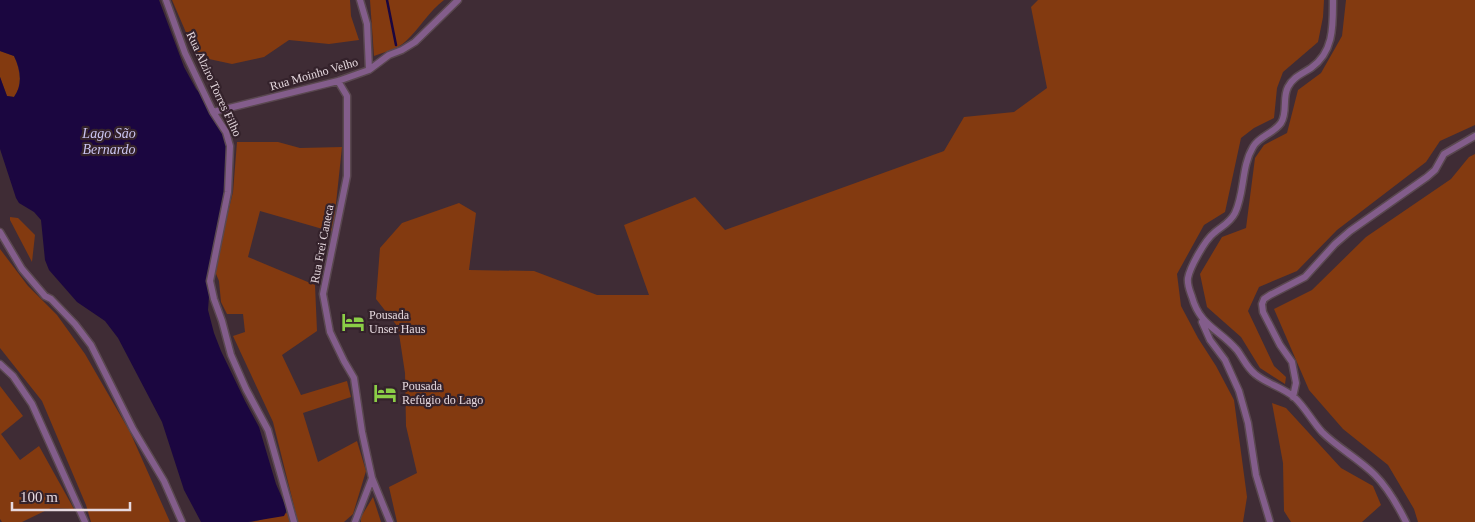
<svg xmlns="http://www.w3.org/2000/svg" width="1475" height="522" font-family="Georgia,serif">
  <rect width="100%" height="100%" fill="#3f2c35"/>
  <path fill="#833a10" d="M172,0h178l1,16 8,24 -30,4 -40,-4 -25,17 -32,7 -23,-5 -15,-8z
    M370,0h74c-15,11 -24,28 -38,41 -8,8 -21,11 -32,15z
    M1038,0h286l-1,17 -5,25 -35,30 -6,16 -3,30 -20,10 -13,10 -16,74 -21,13 -27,49 4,32 17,32 18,28 18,34 13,97 -4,25h-846l-8,-35 28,-14 -11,-47 -1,-53 -7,-46 -22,-28 4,-51 22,-25 57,-20 17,10 -7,57 65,1 63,24h52l-25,-70 71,-28 30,33 219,-79 20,-34 50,-5 33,-24 -16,-81z
    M1346,0h129v125l-35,16 -14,21 -89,68 -40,41 -38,16 -11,24 26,55 12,11 -1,7 -25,-16 -19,-31 -34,-30 -7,-33 22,-37 24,-9 9,-70 9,-13 23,-12 11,-43 23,-17 21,-37z
    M0,51l14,5c6,13 9,29 0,41l-7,-1 -7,-19z
    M237,142h41l22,6 42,-1 -9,85 -73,-21 -12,46 67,28 2,46 -35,24 19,40 46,-14 4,16 -48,16 15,49 39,-21 9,30 -13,43 -9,8h-46l-25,-100 -40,-86 12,-4 -2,-18h-16l-6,-12 -2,-21 -5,-12 19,-77z
    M1475,154v368h-57l-4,-13 -26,-44 -45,-36 -34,-39 -35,-81 38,-19 54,-53 85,-58 18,-22z
    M10,217l8,1 17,17 -3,27 -22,-42z
    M0,249l28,37 29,29 28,39 45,78 40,90h-79l-5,-17 -44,-104 -42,-53z
    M0,386l23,30 -22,18 19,26 19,-14 35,63 -23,-1 -29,14h-20l-2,-3z
    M1272,403l14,5 55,60 32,18 8,19 -19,17h-71l-7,-11 -1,-48z
    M373,497l8,25h-20v-5z
    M288,513l2,9h-39c13,-2 24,-8 37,-9z"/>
  <path fill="#1b0640" d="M0,0h159l25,67 12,22 17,18 15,39 1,25 -14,86 -1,25 -5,14 -1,14 6,23 7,18 24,50 14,26 17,57 10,23v5l-2,4 -36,6h-47l-17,-32 -22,-68 -44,-84 -13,-17 -28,-19 -28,-32 -4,-10 -4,-40 -7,-8 -15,-9 -3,-5 -16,-49v-72l7,19 7,1c9,-12 7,-27 0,-41l-14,-5z"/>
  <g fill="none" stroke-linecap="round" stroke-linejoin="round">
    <path stroke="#1b0640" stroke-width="2.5" d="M387,0l9,45"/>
    <defs>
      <path id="street" d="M166,0l19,53 28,59 13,20 4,14 -2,46 -18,89 4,18 8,22 9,34 15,34 22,41 26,92
        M360,0l7,24 2,46
        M1333,0c0,26 1,52 -22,68 -9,6 -18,9 -23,19 -6,11 0,25 -7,36 -8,11 -22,13 -28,24 -12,20 -8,45 -18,66 -5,10 -13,13 -21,20 -9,7 -24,34 -26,45 -1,7 2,13 4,19 8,29 27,32 45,53 6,8 10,18 18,24 12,10 27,13 39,23 11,10 18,24 28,35 16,16 37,27 53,43 13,13 23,31 31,47
        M338,81l9,15v80l-24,118 7,38 14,29 10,17 8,54 10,46 18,44
        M213,112l125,-31 31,-11 20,-15 13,-5 13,-8 43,-42
        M0,232l22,37 23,27 6,3 24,25 16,21 42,84 31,52 18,41
        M1202,322l8,18 15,20 14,31 9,32 8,52 14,47
        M0,364l13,12 19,28 53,118
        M1293,397l3,-14 -4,-21 -12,-17 -17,-33 -1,-8 2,-5 6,-4 35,-18 30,-33 15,-13 77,-54 8,-7 9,-16 31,-18
        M355,522l17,-44"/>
    </defs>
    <use href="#street" stroke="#5a4850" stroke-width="9"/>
    <use href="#street" stroke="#835d8b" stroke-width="6"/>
  </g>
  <defs>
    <symbol id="hotel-bare" viewBox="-9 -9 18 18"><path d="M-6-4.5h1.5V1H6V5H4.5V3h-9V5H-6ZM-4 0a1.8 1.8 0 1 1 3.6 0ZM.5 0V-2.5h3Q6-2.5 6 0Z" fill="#8bce46" stroke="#34222b" stroke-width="2.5" paint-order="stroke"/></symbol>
  </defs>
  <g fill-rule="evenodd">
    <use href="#hotel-bare" x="337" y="306" width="32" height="32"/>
    <use href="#hotel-bare" x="369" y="377" width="32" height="32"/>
  </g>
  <g text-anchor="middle" stroke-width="4.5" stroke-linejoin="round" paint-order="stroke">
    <g font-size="12" fill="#e6d9df" stroke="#34222b">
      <text transform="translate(314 74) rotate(-16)" y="4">Rua Moinho Velho</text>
      <text transform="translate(214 84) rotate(65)" y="4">Rua Alziro Torres Filho</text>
      <text transform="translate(322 244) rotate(-79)" y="4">Rua Frei Caneca</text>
    </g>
    <g font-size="12" fill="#e6d9df" stroke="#34222b" text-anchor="start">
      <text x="369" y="319">Pousada<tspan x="369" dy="14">Unser Haus</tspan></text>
      <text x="402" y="390">Pousada<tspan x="402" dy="14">Refúgio do Lago</tspan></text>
    </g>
    <g font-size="14" font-style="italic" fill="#cac4f0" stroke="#34222b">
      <text x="109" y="138">Lago São<tspan x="109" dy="16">Bernardo</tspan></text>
    </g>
  </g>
  <path d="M12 502v8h118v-8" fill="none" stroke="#e6d9df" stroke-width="2.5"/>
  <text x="20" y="502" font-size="15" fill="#e6d9df" stroke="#34222b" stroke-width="4" paint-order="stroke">100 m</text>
</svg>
